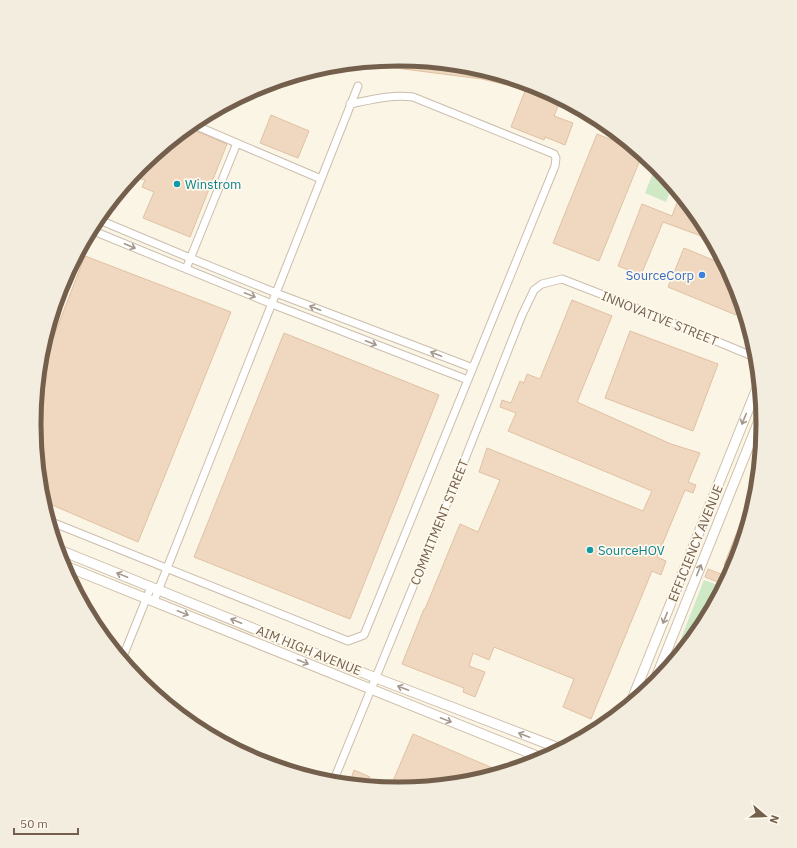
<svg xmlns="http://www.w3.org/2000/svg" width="797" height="848" font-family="'IBM Plex Sans',sans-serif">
  <rect width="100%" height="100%" fill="#fbf5e6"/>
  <path fill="#cfe8c5" d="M656,166l16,20 -6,16 -21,-9z
    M704,580l19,7 -22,40 -30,37z"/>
  <path fill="#efd8bf" stroke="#e1c1a1" d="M399,60l71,7 68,20 23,12 -7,17 19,7 -8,22 -20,-8 -1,3 -33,-13 14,-36 -14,-5 -29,-7 -110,-14v-3z
    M271,115l38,16 -11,27 -38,-15z
    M188,128l39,16 -37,93 -47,-19 11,-26 -12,-5 3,-7 -10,-3 2,-6 4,-5 23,-19 6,3 5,-12z
    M597,134l38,15 7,6 -43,106 -46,-18z
    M680,195l22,27 10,18 -49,-18 -22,53 -23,-9 24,-62 30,12z
    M684,248l41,17 10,20 6,18 -5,12 -68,-28z
    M85,256l146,56 -93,230 -95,-41 -2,-6 -7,-71 5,-50z
    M572,300l40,16 -35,86 94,42 29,9 -12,29 8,3 -3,8 -8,-3 -28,67 9,4 -5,14 -9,-4 -61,148 -28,-12 11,-28 -80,-32 -5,13 -16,-7 -4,13 16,6 -10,25 -12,-5 1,-4 -62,-24 22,-55h1l35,-85 18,8 22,-52 -21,-8 8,-24 156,63 9,-20 -144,-60 8,-18 -16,-6 2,-7 9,3 9,-22 4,2 3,-9 13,5z
    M630,331l88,33 -25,67 -88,-33z
    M284,333l155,62 -89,224 -156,-62z
    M748,504l5,2 -18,58 -3,5 -8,-4z
    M708,569l18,7 -3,8 -18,-7z
    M413,734l89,38 -33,10 -71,6h-8z
    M354,770l16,7 -4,8 -17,-1z"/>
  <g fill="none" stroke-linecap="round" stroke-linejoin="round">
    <defs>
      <path id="street" d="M192,124l129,55
        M97,219l93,39 86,35 197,75
        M91,230l181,74 196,76
        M186,269l51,-126
        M49,521l299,120 16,-6 191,-469 1,-8 -2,-4 -141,-57c-21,-3 -43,3 -63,7
        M154,601l122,-308 82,-207
        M122,659l29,-72
        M333,782l124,-303 65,-164 12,-25 8,-6 20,-5 67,26 128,53"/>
      <path id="secondary" d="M57,549l319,129 185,71
        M63,565l479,193
        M653,685l109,-272
        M631,702l128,-319"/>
    </defs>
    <use href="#street" stroke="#ccbead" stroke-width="9"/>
    <use href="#secondary" stroke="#cfbfaa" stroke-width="11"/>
    <use href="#street" stroke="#fff" stroke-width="7"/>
    <use href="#secondary" stroke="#fff" stroke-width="9"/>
  </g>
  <defs><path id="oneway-shaft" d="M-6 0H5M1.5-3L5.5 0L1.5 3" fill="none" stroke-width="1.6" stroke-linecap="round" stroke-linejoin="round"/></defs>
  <g stroke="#a4978b">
    <use href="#oneway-shaft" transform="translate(130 246) rotate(23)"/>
    <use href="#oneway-shaft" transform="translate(250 295) rotate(22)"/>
    <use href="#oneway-shaft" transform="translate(315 308) rotate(-159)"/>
    <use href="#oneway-shaft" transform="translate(371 343) rotate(21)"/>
    <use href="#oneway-shaft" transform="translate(436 354) rotate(-159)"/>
    <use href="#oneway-shaft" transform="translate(744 419) rotate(112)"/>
    <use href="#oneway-shaft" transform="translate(699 570) rotate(-68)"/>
    <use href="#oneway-shaft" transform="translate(122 575) rotate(-158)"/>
    <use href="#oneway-shaft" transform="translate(183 613) rotate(22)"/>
    <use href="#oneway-shaft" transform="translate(665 618) rotate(112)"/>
    <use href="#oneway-shaft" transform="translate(236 621) rotate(-158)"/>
    <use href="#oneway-shaft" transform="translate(303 662) rotate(22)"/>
    <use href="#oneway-shaft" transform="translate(403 688) rotate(-159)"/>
    <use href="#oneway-shaft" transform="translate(446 720) rotate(22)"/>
    <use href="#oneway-shaft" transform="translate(524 735) rotate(-159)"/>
  </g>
  <g fill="#0f9aa8" stroke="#fef9ec" stroke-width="1.5">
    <circle cx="177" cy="184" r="4"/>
    <circle cx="590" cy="550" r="4"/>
  </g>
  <circle fill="#3f7fe0" stroke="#fef9ec" stroke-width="1.5" cx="702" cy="275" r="4"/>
  <g text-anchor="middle" stroke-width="3.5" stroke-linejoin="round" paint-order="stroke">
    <g font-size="13" fill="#0d838f" stroke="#fef9ec" text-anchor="start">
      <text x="185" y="189">Winstrom</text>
      <text x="598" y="555">SourceHOV</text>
    </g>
    <g font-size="13" fill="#366cbe" stroke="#fef9ec" text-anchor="end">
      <text x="694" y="280">SourceCorp</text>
    </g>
    <g font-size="13" fill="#735f4c" stroke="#fef9ec">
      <text transform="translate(660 318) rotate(22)" y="5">INNOVATIVE STREET</text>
      <text transform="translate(439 522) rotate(-68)" y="5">COMMITMENT STREET</text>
      <text transform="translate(695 543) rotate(-68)" y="5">EFFICIENCY AVENUE</text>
      <text transform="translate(309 650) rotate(22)" y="5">AIM HIGH AVENUE</text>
    </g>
  </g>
  <path d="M0 0H797V848H0ZM398 66H399A357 357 0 0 1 756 423V425A357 357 0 0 1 399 782H398A357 357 0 0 1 41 425V423A357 357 0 0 1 398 66Z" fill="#f3eddf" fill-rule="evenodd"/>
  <path fill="none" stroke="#735f4c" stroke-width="5" d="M398 66H399A357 357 0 0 1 756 423V425A357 357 0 0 1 399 782H398A357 357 0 0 1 41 425V423A357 357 0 0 1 398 66Z"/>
  <g transform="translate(765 816) rotate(109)" stroke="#fef9ec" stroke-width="3" paint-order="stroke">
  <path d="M0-3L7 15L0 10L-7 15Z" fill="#735f4c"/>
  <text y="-6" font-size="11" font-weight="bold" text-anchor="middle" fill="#735f4c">N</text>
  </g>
  <path d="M14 828v6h64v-6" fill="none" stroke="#735f4c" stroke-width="2"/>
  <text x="20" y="828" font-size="12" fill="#735f4c" stroke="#fef9ec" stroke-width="3" paint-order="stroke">50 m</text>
</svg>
